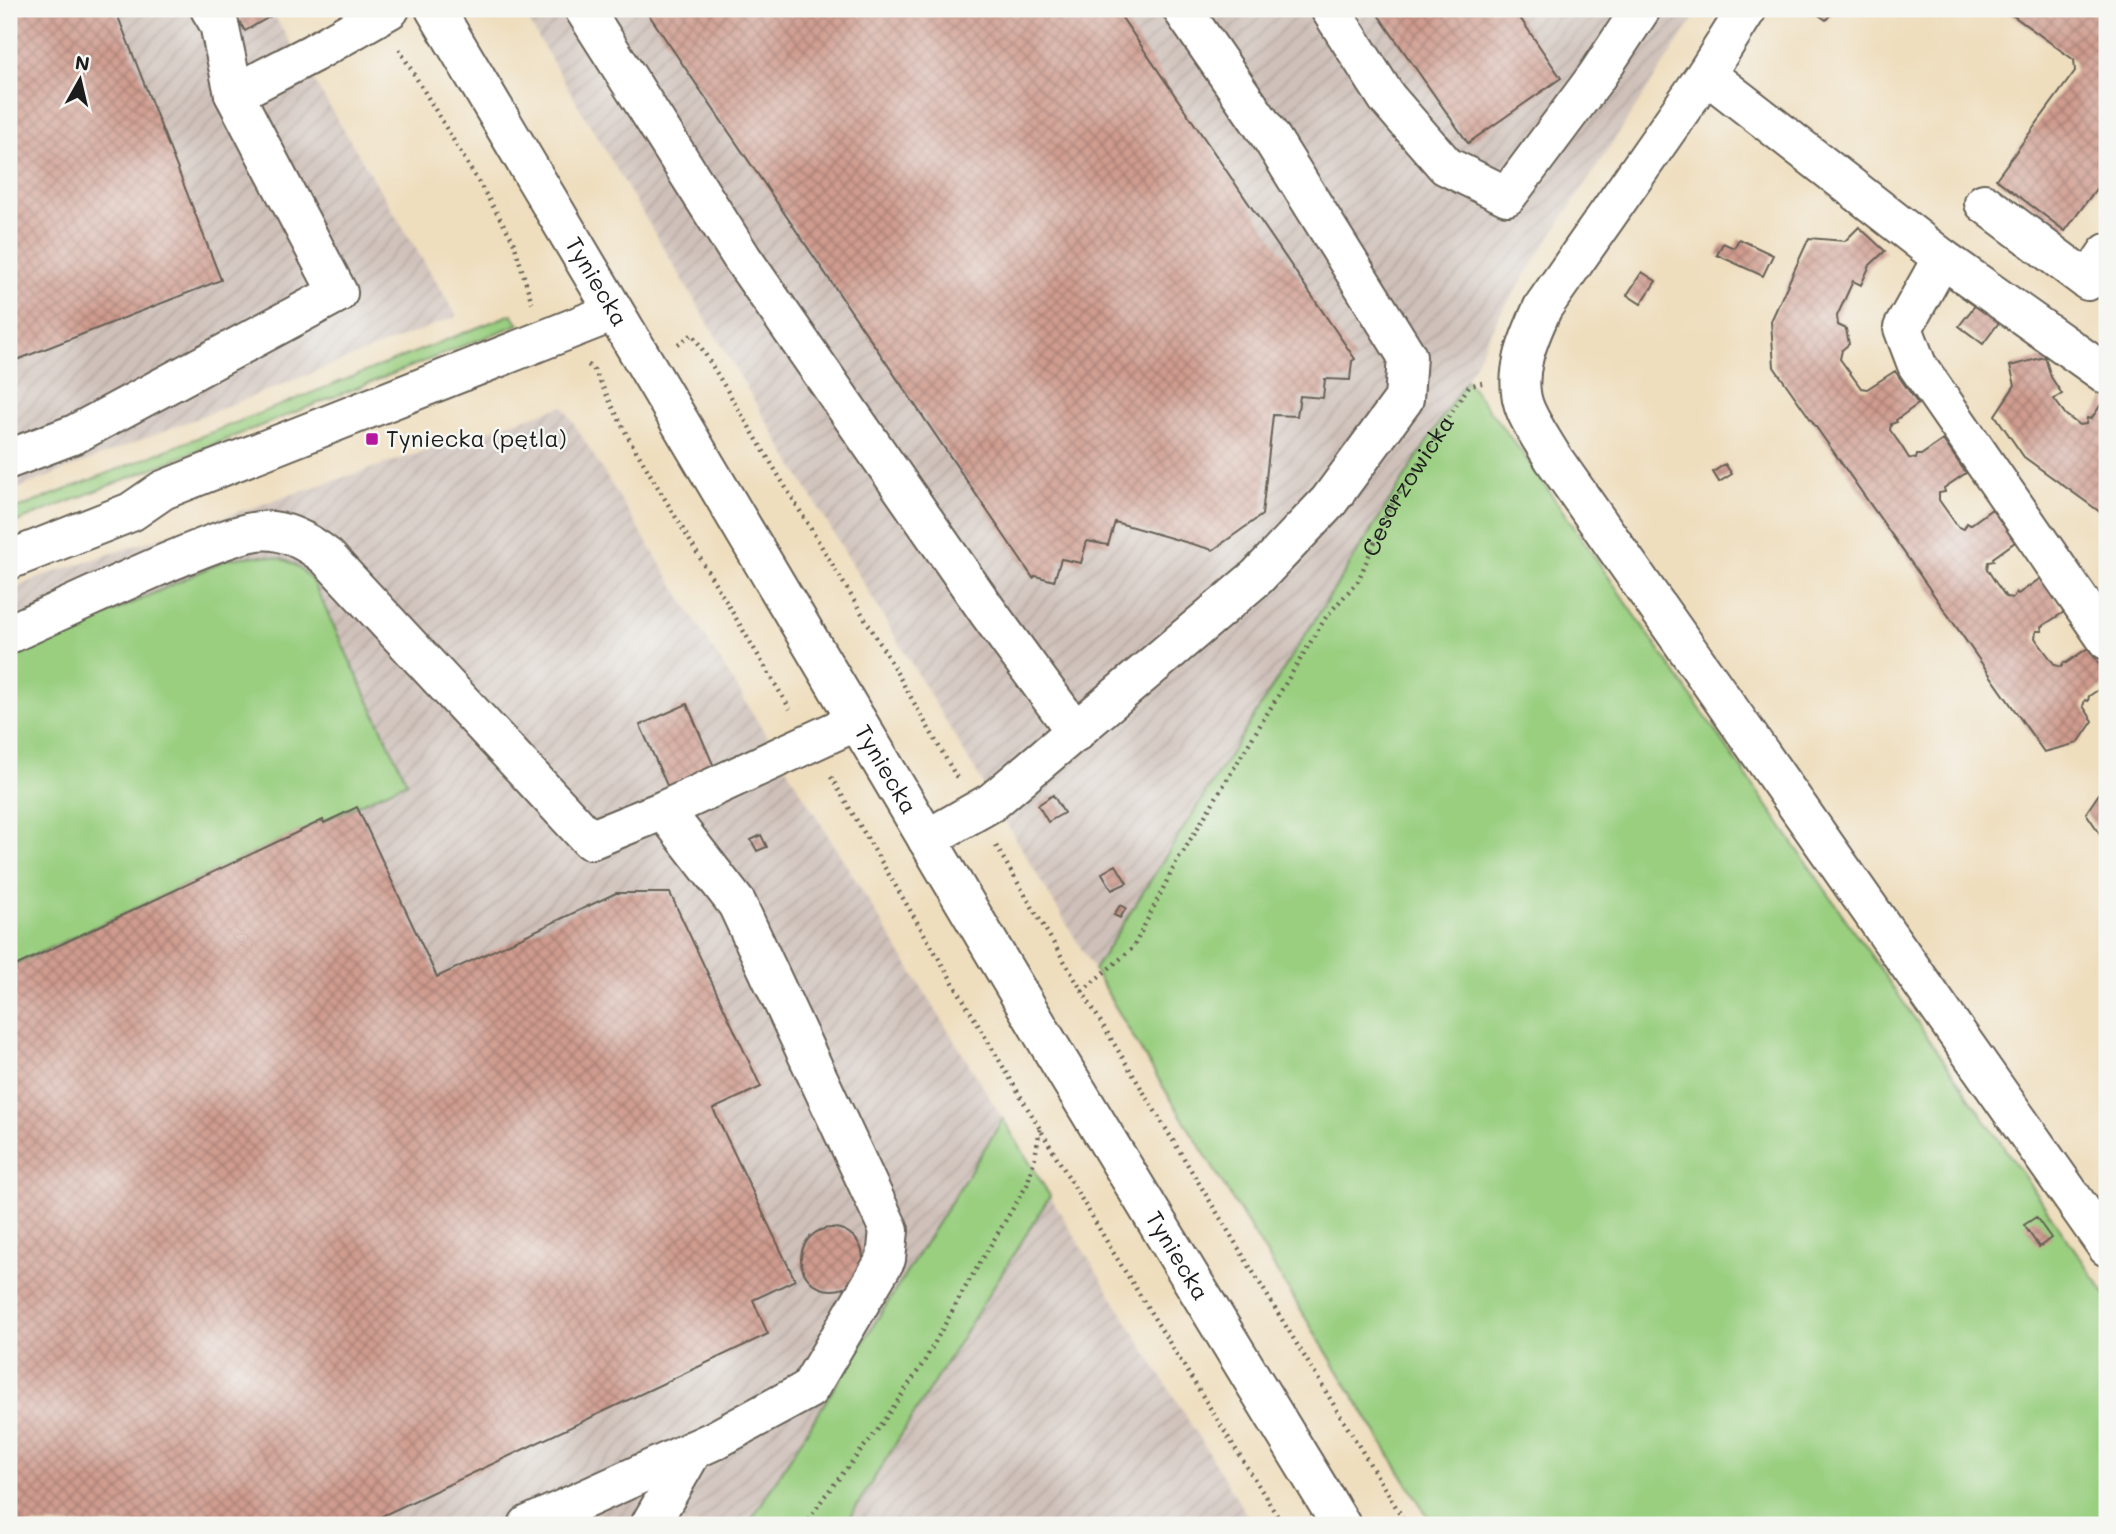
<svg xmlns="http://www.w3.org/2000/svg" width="2116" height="1534" font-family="Mali,sans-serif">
  <defs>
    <pattern id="industrial-furrows" width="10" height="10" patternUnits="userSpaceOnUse" patternTransform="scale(1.75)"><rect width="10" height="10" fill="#cfc1ba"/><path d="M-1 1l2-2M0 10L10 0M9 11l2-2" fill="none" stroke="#b1a59f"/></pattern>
    <pattern id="building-cross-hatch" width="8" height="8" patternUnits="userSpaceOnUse" patternTransform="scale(1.75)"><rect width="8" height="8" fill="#d09c8f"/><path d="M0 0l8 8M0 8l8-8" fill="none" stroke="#a87e74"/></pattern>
  </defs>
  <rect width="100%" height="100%" fill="#f6f6f2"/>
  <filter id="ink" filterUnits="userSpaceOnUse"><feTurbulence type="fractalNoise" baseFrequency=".0143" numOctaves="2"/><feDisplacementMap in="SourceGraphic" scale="14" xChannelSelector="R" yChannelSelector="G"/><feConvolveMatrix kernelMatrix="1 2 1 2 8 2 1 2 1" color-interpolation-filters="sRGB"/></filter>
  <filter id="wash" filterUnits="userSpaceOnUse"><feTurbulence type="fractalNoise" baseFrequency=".00686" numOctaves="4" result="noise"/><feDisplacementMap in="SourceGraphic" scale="28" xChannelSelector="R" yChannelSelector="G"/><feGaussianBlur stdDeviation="1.57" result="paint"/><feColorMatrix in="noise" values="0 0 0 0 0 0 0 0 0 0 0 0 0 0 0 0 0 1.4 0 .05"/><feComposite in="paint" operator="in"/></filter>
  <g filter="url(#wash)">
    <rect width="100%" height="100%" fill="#efdebe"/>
    <path fill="url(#industrial-furrows)" d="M9,9h261l187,307 -448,176z
      M521,9h1179l-200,305 -34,66 -372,590z
      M563,406l440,713 -255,406h-739v-935l42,-17z
      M1050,1196l203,329h-408z"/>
    <path fill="#9acf80" stroke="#5b764e" stroke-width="2" d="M512,314l7,10 -510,201v-13z
      M1466,380l58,75 583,841v229h-674l-290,-471 -49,-84z
      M254,556c27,-1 44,6 60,28l93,198 -398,185v-307l219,-101z
      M1003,1119l47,77 -205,329h-97z"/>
    <g id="blocks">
      <path fill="url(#building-cross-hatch)" d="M9,9h106l106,271 -212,83z
        M232,9h42l2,4 -31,18z
        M645,9h471l239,350 -3,2 -2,19 -25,-1 -2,19 -23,-2 -3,20 -24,-1 -11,100 -49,35 -98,-28 -7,23 -21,-4 -6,22 -20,-4 -7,22 -18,-5 -3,2z
        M1374,9h140l47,69 -93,65z
        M1810,9h25l-9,11z
        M2004,9h103v155l-2,2 2,8 -42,57 -69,-52 79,-108 -1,-11z
        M1859,227l26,24 -15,14 -9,20 -8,-4 -16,35 1,9 8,4 3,15 -7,6 -2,9 21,29 6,1 28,-18 23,33 -22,16 1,2 -6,2 -1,6 10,14 9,14 7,1 1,-4h4l22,-15 23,33 -22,15 1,4 -6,1v7l19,27 6,2 3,-6 3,2 22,-16 23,33 -22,16 1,3 -6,1 -1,7 9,14 10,14 7,1 3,-6 2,2 23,-16 23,34 -23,15 1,4h-6l-1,7 20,27 6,2 3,-5 2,1 22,-15 19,27v9l-18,12 -1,5 -3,-1 -2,6 10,15 -15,22 -34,9 -270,-385 -3,-46 38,-83 36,3z
        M1739,239l34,16 -10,21 -46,-21 6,-12 11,5z
        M1642,272l14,9 -15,23 -14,-9z
        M1977,303l23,18 -17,23 -24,-18z
        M2045,357l6,20 11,17 -8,5 12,16 13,10 7,-1 1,-6 4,1 16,-23v121l-83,-60 -29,-42 20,-30 -5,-19z
        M1725,464l7,10 -13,8 -6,-10z
        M687,704l28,65 -46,21 -29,-65z
        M2107,782v62l-21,-31z
        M1053,795l11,18 -16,9 -10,-17z
        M357,807l80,170 179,-84h54l91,194 -48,22 82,171 -42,20 15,34 -405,191h-354v-556l314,-149 1,3z
        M761,835l6,12 -10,4 -6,-11z
        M1116,865l11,18 -15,7 -10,-17z
        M1120,905l6,3 -6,10 -6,-3z
        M2036,1217l15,21 -12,9 -15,-22z
        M801 1259a31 31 0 1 1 62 0a31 31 0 1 1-62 0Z"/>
    </g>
  </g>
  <g filter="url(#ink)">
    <use href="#blocks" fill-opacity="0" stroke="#666055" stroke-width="2"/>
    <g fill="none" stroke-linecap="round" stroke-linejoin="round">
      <defs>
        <g id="minor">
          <path d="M210,9l9,15 15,70"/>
          <path id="s2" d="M435,9l619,1044 287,472"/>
          <path d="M584,9l158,249 246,354 88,120"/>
          <path d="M1330,9l57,89 59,68 61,30 89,-119 45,-68"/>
          <path d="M1747,9l-41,65 -163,233c-14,30 -32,70 -17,104 7,16 18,32 27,47l554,789"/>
          <path d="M1706,74l236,184 -39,70 14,37 190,275"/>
          <path d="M1984,203l104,78 19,-28"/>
          <path d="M1942,258l165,117"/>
          <path d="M9,459l66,-25 263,-141 -104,-199 79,-41 77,-44"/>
          <path d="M9,560l122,-48 32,-22 451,-178"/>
          <path d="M9,634c52,-24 104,-48 157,-71 24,-10 67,-29 92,-32 25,-3 50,11 69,26l263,283 74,-30 193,-89"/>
          <path d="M927,839l65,-37 265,-225 72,-76 75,-102 3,-43 -135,-217 -90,-130"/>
          <path d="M528,1525l187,-85 94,-51 77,-130 3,-29 -152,-326 -73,-94"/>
          <path d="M650,1525l43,-75"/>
        </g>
      </defs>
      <use href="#minor" stroke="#666055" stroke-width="42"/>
      <g stroke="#666055" stroke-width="4.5" stroke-dasharray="2 5" stroke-linecap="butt">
        <path d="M399,49l114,191 19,63"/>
        <path d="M678,344l15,-10 188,311 76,133"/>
        <path d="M588,365l5,3 35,69 162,272"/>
        <path d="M831,777l282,475 170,273"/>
        <path d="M996,846l86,145 325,534"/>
        <path id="s1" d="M1082,991l51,-43 42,-83 151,-248 32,-36 31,-72 80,-123 13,-3"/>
        <path d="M805,1525l19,-28 55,-69 45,-66 45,-81 58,-96 8,-28 5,-28"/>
      </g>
      <use href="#minor" stroke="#fff" stroke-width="38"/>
    </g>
  </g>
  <rect fill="#b5179e" stroke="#f6f6f2" stroke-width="2.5" x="365" y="432" width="14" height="14" rx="3.5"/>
  <g text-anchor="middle" stroke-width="5" stroke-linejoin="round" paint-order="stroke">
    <g font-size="23" fill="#1c1c1c" stroke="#f6f6f2">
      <text dy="8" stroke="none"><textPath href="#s2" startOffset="317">Tyniecka</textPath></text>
      <text dy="8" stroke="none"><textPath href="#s1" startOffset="606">Cesarzowicka</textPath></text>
      <text dy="8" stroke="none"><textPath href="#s2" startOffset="884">Tyniecka</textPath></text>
      <text dy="8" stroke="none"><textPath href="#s2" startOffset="1451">Tyniecka</textPath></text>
    </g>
    <g font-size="23" fill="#1c1c1c" stroke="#f6f6f2" text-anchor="start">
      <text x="386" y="447">Tyniecka (pętla)</text>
    </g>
  </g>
  <rect width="2116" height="1534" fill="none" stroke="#f6f6f2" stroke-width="35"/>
  <g transform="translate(80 80) rotate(8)" stroke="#f6f6f2" stroke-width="5" paint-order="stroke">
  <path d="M0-5L12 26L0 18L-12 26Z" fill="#1c1c1c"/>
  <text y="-10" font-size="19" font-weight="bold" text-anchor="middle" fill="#1c1c1c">N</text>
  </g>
</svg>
